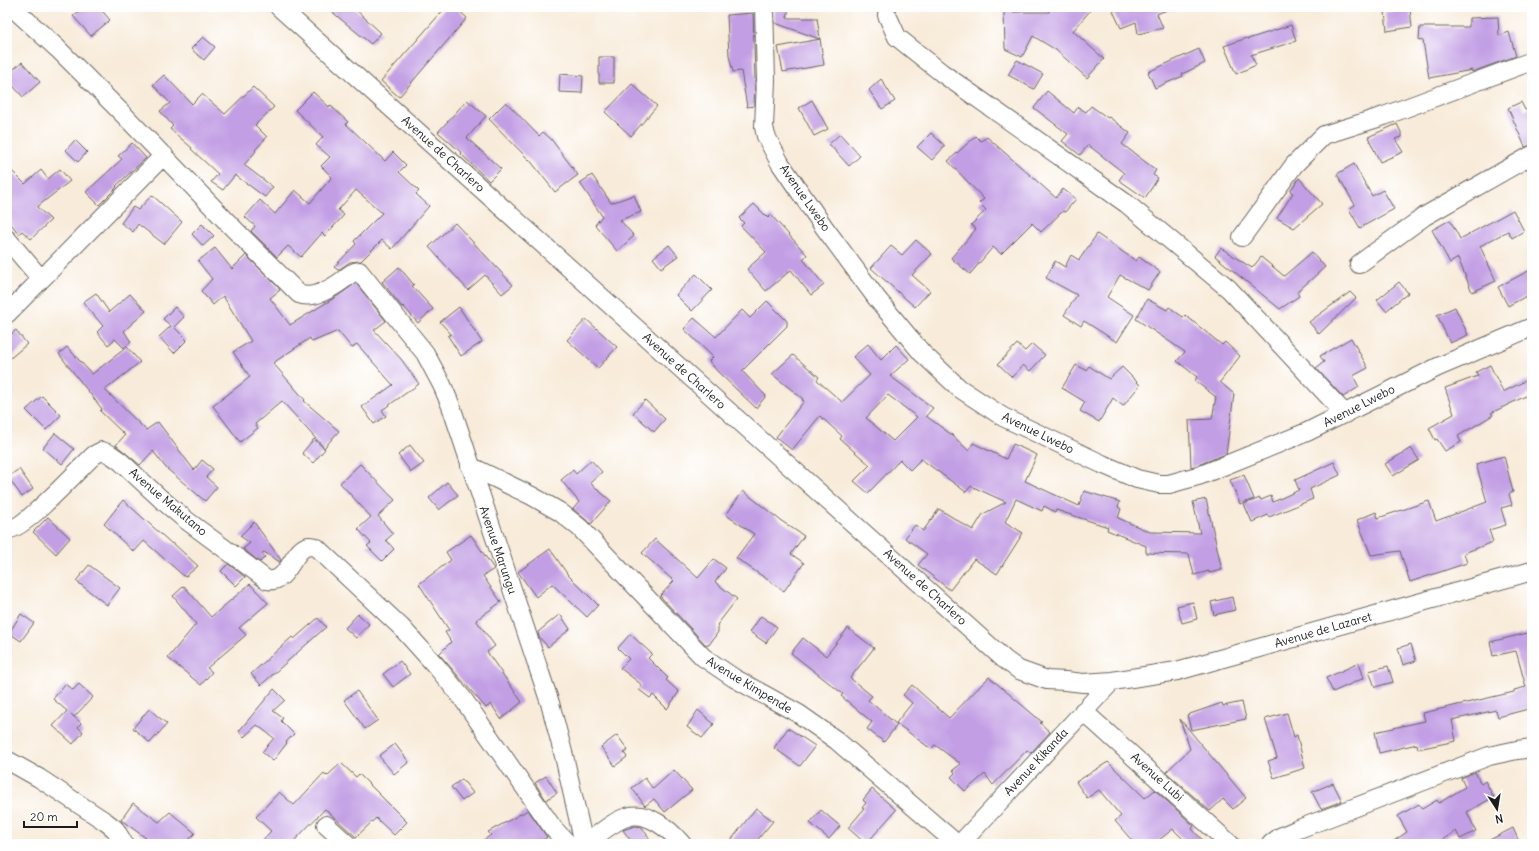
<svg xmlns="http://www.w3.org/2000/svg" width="1539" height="851" font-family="Delius,sans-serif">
  <rect width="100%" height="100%" fill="#fff"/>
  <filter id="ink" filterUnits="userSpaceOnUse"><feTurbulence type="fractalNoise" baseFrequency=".025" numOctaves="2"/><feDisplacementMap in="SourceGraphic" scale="8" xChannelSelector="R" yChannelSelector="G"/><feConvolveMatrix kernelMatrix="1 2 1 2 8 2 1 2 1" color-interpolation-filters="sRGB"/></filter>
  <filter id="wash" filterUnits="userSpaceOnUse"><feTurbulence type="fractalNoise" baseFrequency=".012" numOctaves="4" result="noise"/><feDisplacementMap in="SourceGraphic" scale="16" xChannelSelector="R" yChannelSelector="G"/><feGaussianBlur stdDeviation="0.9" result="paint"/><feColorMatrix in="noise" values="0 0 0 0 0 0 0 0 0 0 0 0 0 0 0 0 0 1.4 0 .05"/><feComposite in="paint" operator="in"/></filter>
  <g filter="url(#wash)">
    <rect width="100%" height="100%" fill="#f8ebd9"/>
    <g id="blocks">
      <path fill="#c29fe4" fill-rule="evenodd" d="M84,7h15l11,13 -19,16 -18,-20z
        M326,7h27l28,26 -10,11z
        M446,7h9l12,11 -68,79 -18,-16z
        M774,7h15l-2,11h30l3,21 -45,-16z
        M1051,7h42l-20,24 31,28 -17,19 -31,-28 -23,-14 -11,21 -17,-8 -1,-37h45z
        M1123,7h49v1l-15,6 6,14 -25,6 -2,-12 -15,6 -8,-17z
        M1410,9l2,18 -25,4 -2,-19z
        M753,13l2,67 -1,26 -7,1 -6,-36 -8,1 -4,-16 -2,-41z
        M1498,17l1,19 10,-4 7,24 -44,16v-2l-43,8 -6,-37 -4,-1 1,-13h49v-9z
        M1291,25l5,16 -45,14 5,10 -20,9 -12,-28 23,-8 1,1z
        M203,37l12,10 -11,13 -13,-11z
        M820,39l4,26 -41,7 -5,-25z
        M1199,49l6,14 -23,11 1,2 -28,12 -7,-16z
        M599,57h15v26h-15z
        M1017,60l26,14 -9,15 -26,-14z
        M22,62l18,20 -17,15 -16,-18v-4z
        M560,74l23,2 -1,17 -23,-1z
        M164,75l28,29 10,-10 23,20 28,-27 21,20 -19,18 12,12 -12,13 1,1 -12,14 29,22 -8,10 -30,-22 -12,15 -12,-8 7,-8 -27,-25 1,-1 -22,-19 3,-3 -13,-15 10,-8 -17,-18z
        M881,79l14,22 -13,8 -13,-19z
        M632,84l25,22 -26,30 -26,-24z
        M1047,91l27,22 4,-6 8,5 5,-6 17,12 1,-1 21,16 -8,11 34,26 -3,5 5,3 -13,20 -26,-18 5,-7 -36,-28 -8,10 -18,-14 6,-7 -34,-26z
        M313,92l16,15 1,-2 18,17 -2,2 39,37 8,-9 13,13 -7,7 20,19 -3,3 13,12 -37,43 -10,-9 -21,21 -11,1 -12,8 -4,-3 22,-23 -2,-3 28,-28 -26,-23 -18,20 6,5 -19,21 -3,-3 -21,24 -13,-11 -11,11 -26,-26 4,-5 -10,-9 15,-17 15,14 20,-24 15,13 22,-26 -11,-11 9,-9 -14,-12 7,-8 -28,-27z
        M467,100l19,16 -19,22 34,31 -12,12 -28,-27 1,-1 -24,-21z
        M812,100l16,29 -14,7 -15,-28z
        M506,102l33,34 4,-4 8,7 27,36 -23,17 -26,-33v1l-40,-41z
        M1521,102l4,8 7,-3v38l-7,2 -17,-39z
        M1397,124l4,8v5l-6,2 8,13 -23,10 -12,-25z
        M931,133l14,13 -13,14 -15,-13z
        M840,134l20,22 -11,10 -20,-22z
        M976,136l5,5 6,-4 69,61 7,-9 13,10 -11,13 -2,-1 -22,21 -9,-9 -31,31 -8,-7 -23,27 -19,-16 25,-29 -5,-4 15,-15 -7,-7 5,-4 -36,-38z
        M75,140l12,12 -9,10 -12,-12z
        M132,143l14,15 -30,28 1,1 -18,18 -13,-13 36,-33 -4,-3z
        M1354,164l18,32 11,-6 11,19 -34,19 -11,-19 6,-4 -18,-31z
        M7,166l18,18 16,-14 7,9 12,-10 10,12 -33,26 14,13 -20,19 -9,-8 -3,3 -12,-15z
        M592,175l19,28 23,-8 7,17 -21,8 14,16 -17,15 -22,-26 7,-9 -22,-33z
        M1299,178l23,26 -28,24 -17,-10 16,-25 -3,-2z
        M152,195l30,27 -18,22 -26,-20 -5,8 -12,-9 12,-16 5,3z
        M754,204l14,14 3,-3 36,40 -4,4 21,26 -13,10 -20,-25 -25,21 -19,-22 19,-17 -25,-26 3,-3 -5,-5z
        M1513,210l11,21 -12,7 -4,-7 -28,15 16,35 -24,11 -14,-34 -8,5 -18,-33 18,-10 10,19z
        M455,223l58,62 -11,9 -17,-19 -17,15 -39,-43z
        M202,224l12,12 -11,10 -11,-12z
        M1097,234l39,27 3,-4 21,15 -12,18 -28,-15 -13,22 27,18 -17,27 -33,-21 -3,5 -17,-11 13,-20 -31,-17 9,-17 10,6 6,-12 8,5z
        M916,240l16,14 -20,21 18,16 -15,16 -44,-39 20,-22 11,9z
        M669,245l9,11 -17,12 -8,-10z
        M215,248l17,21 14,-14 32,32 2,3 -10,8 20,27 49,-30 17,-12 30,38 -12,9 27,29 18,25 -37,26 4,6 -12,8 -12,-17 31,-22 -36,-41 -5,4 -14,-17 -26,11 -2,-4 -37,25 32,37 -1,1 35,30 -15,17 -42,-47 -27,23 3,4 -18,14 -27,-36 37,-29 -17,-25 18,-11 -28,-45 -10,9 -12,-14 11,-12 -14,-18z
        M1221,248l31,20 9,-11 23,19 28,-24 13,15 -28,25 2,4 -19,13 -65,-53z
        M399,267l15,18 -2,1 21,23 -15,14 -15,-17 -1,1 -20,-25z
        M1532,269v24l-24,13 -10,-19z
        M696,274l16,16 -20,21 -16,-16z
        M1399,282l9,11 -22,18 -9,-11z
        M1350,292l6,6 -37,36 -10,-12z
        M96,293l13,19 21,-18 16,17 -22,20 7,11 -7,6 -9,-9 -7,6 -11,-13 6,-6 -20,-24z
        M1147,299l20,11 2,-3 14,10 2,-2 37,30 3,-3 15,14 -20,26 14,12 -8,60 -28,11 -7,2 -2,-47 23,-1 4,-22 -21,-16 2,-4 -20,-16 8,-9 -49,-33z
        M767,301l20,20v5l-45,45 24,25 -10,12 -39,-37 -8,-10 4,-4 -29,-28 10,-11 22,19 26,-27 8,8z
        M175,307l9,10 -10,10 13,13 -13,13 -15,-16 12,-11 -8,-7z
        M459,307l23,35 -21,14 -13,-20 3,-2 -11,-12z
        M1455,307l13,28 -18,8 -13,-28z
        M586,319l31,28 -19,21 -31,-28z
        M16,330l11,14 -20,17v-24z
        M1351,338l17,30 -15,8 6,11 -16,10 -27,-29 8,-6 -4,-6z
        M868,344l13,16 15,-15 13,14 -19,17 43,32 -7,8 26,19 17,16 4,-8 33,16 7,-15 24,11 -12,26 54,25 5,-15 36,11 -2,5 3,2 -3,9 32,14 50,1 -7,-31 13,-3 16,71 -13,3v-2l-15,4 -5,-21 -43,-1v-7l-39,-16 1,-3 -52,-17 -1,2 -11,-6 -2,5 -26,-12 -11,23 18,11 -26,41 -23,-15 -24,31 -32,-25 9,-11 -22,-16 10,-13 8,6 16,-22 34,21 10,-16 23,-12 -35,-16 -5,6 -45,-33 -11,11 -10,-10 -32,33 -14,-12 16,-16 -30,-26 2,-3 -22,-20 -28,34 -16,-13 28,-36 -2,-1 1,-1 -31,-25 21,-19 26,22 -2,3 25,22 28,-27 -17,-18zM888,395l29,22 -24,24 -27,-23z
        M1017,344l8,7 7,-7 13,11 -15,16 -7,-6 -11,12 -14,-13z
        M67,347l25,27 35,-27 13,15 -35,28 41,40 12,-8 36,48 8,-10 11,9 -7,8 11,10 -12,14 -39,-33 -13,-17 -13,14 -24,-20 9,-10 -25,-24 2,-2 -43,-55z
        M1076,365l10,5 3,-4 20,13 13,-12 18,18 -17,21 -10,-8 -14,24 -19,-11 5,-9 -23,-14z
        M1490,365l13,27 24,-12 5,13 -41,20 2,2 -35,21 3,6 -16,9 -8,-12 -2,1 -6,-12 25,-14 -9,-26 33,-12 -2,-4z
        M42,396l19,19 -15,15 -20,-20z
        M645,400l20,19 -11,13 -21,-19z
        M55,433l19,16 -12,15 -19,-16z
        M314,439l11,10 -12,14 -11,-10z
        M410,445l14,18 -13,9 -13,-17z
        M1411,448l8,12 -26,16 -8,-12z
        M1504,456l9,36 -4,2 3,11 -11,3 5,17 -17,5 4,12 -29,11 3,10 -57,19 -10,-31 -29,4 -14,-35 19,-8 2,6 51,-17 7,20 51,-19 -11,-38z
        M591,460l11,12 -12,11 21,18 -20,23 -18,-15 6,-7 -18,-22 12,-10 3,4z
        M1334,462l6,13 -30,14 3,10 -44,18 -1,-2 -16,7 -8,-18 16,-6 1,2 10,-4 2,6 26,-12 -4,-10z
        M360,464l35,36 -17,16 15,18 -7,6 8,9 -12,12 -15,-15 4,-3 -13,-14 13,-12 -31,-34z
        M19,469l14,20 -11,8 -14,-20z
        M1244,475l10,24 -14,5 -10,-24z
        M447,482l11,13 -19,15 -10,-12z
        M743,491l37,29 24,16 -13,18 13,9 -20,28 -48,-33 18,-24 -28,-19z
        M123,500l49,44 1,-1 25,23 -13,11 -41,-36 -10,11 -30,-28z
        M48,517l22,21 -14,16 -23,-22z
        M254,522l27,38 -1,2 -16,-10 -2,1 3,4 -5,5 -17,-13 7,-6 -10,-7z
        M471,535l23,34 -11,7 18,26 -25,18 19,26 -8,6 35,50 -21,17 -10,-15 -5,4 -47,-54 12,-12 -6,-10 4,-2 -30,-46 32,-24 -5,-8z
        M655,539l43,39 16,-19 12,9 -11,14 22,17 -20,26 1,1v6l-9,13h-3l-46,-49 14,-15 -32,-28z
        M550,549l18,26 30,30 -11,12 -35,-33 -16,13 -18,-25z
        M228,564l17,13 -9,9 -15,-15z
        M89,565l31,23 -13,17 -31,-24z
        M250,584l18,19 -29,25 7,7 -39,33 5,4 -11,13 -33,-27 28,-34 -23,-28 11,-10 27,31z
        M1232,597l3,13 -21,5 -3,-13z
        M1193,602l4,17 -15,4 -5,-17z
        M21,614l13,9 -13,18 -12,-8z
        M358,614l11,10 -13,14 -11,-10z
        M560,614l10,15 -22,18 -9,-10 -1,-5z
        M761,616l16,11 -11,16 -16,-11z
        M318,618l8,9 -65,58 -10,-11 41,-37 2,2z
        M848,628l26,20 -24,30 22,18 -4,4 29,25 -13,17 -17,-13 5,-7 -31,-26 2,-2 -52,-41 12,-15 23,18z
        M1532,632v76l-34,9 -2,-7 -44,10 4,21 -38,8 -1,-5 -38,9 -4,-21 50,-11 -2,-8 91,-21v-2l12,-3 -10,-36 -23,5 -3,-14z
        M630,634l22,20 -4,4 20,20 -2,2 13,12 -12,17 -14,-14 -3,3 -12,-9 4,-4 -22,-17 9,-9 -11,-11z
        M1411,644l5,17 -13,4 -5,-17z
        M400,661l10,13 -17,13 -10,-13z
        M1359,663l5,15 -31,14 -7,-14z
        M1388,666l5,16 -18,5 -6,-16z
        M989,677l53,45 -2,1 10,9 -19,21 -4,-3 -34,35 -8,-11 -20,17 -14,-14 4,-4 -2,-3 8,-6 -26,-19 -4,4 -35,-26 16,-20 -9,-8 9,-10 37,33z
        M65,684l8,6 6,-6 14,13 -19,20 -3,-3 10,9 -3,4 5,5 -10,12 -20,-18 14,-15 -14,-12z
        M274,689l11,11 -12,11 10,7 -2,3 13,13 -8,8 1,1 -14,18 -11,-9 12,-14 -17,-13 -13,12 -5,-6z
        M357,691l21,29 -13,9 -21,-29z
        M1242,702l4,17 -55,11 -4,-15 35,-12 1,3z
        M149,709l18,15 -17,19 -17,-15z
        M698,710l16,14 -12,14 -15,-11z
        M1287,713l7,24 3,-2 8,33 -31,10 -6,-17 9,-3 -12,-39z
        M1180,719l66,79 -13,11 -10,-10 -13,12 -44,-39 24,-23z
        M788,728l27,18 -15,20 -26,-18z
        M617,735l11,15 -4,3 3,4 -12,9 -14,-19z
        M395,744l14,18 -15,12 -15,-18z
        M1108,762l37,36 10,-8 39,36 -2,3 14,15h-18l-15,-15 -19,15h-19l-20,-23 6,-5 -22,-26 -12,8 -11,-16z
        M341,763l15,14 3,-3 48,48 -13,13 -18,-17 -20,19 -31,-28 -34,35h-32l12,-13 -15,-14 23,-25 15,13 30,-32 3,3z
        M674,770l18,20 -27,22 -11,-13 -9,7 -13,-18 13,-10 8,11z
        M1475,772l6,12 4,-3 9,16 -27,15 9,19 -16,8 -4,-8 -20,13h-47l18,-12 -9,-16 21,-12 3,5 15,-9 2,3 26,-16 -4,-9z
        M546,776l11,17 -11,7 -11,-17z
        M462,779l11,14 -11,8 -11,-14z
        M1333,783l9,18 -21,8 -9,-17z
        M872,789l24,21 -30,34 -18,-16 16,-19 -2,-1 4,-5 -3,-3z
        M133,803l26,19 11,-10 25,21 -10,11h-45l6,-6 -25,-18z
        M756,808l17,13 -19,23h-26z
        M528,810l19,27 -8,7h-61l13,-9 -3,-3z
        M821,810l19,16 -11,13 -19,-16z
        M635,826l7,1 11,17h-20l-10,-14z
        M1513,828l7,16h-38z"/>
    </g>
  </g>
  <g filter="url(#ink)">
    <use href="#blocks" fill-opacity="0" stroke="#69645e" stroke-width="1"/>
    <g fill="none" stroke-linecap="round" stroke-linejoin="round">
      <defs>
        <path id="street" d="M12,7l46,42 66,66 109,113 66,66c14,6 33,-6 44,-14 5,-4 10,-9 16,-9l66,82 17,32 9,21 99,297 14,53 20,88
          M279,7l725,652 15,11 28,10 19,1 17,2 29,-2 65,-10 355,-100
          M764,7l2,73 -2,47 2,9 14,27 44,64 54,73 44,53 37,35 44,29 99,47 35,15 22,5h10l32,-9 106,-43 131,-65 94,-40
          M887,15l10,22 45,36 185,131 102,85 116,125
          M1242,237l52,-72 30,-30 60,-19 148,-55
          M7,239l34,40
          M1359,264l66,-48 107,-61
          M7,314l157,-159
          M470,466l62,30 28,16 20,16 123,129 31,21 65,36 37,26 121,104
          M7,527l3,2c15,-1 70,-61 84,-74l8,-4 8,3 10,7 41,38 25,21 81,60c25,5 26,-44 50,-32l84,79 36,40 26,32 90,129 15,16
          M1083,711l147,133
          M7,760l32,18 67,44 9,7 9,15
          M326,825l21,19
          M585,844c12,-8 28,-23 42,-27 20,-7 43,13 55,27
          M960,844l152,-163
          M1271,844l9,-7 16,-7 193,-74 28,-6 15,-2"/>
      </defs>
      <use href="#street" stroke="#69645e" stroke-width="20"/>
      <use href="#street" stroke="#fff" stroke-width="18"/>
    </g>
  </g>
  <g text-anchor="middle" stroke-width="3" stroke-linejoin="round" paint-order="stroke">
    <g font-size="12" fill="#1c1c1c" stroke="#fff">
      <text transform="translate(443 154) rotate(42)" y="4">Avenue de Charlero</text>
      <text transform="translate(805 198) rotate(55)" y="4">Avenue Lwebo</text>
      <text transform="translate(684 371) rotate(42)" y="4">Avenue de Charlero</text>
      <text transform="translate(1359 406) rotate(-27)" y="4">Avenue Lwebo</text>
      <text transform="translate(1038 433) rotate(26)" y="4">Avenue Lwebo</text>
      <text transform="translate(168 502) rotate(40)" y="4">Avenue Makutano</text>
      <text transform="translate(498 550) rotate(71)" y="4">Avenue Marungu</text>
      <text transform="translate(925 587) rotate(42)" y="4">Avenue de Charlero</text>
      <text transform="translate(1323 630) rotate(-16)" y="4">Avenue de Lazaret</text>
      <text transform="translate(749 685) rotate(31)" y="4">Avenue Kimpende</text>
      <text transform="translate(1036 762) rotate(-47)" y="4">Avenue Kikanda</text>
      <text transform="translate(1157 777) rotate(42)" y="4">Avenue Lubi</text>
    </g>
  </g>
  <rect width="1539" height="851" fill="none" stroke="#fff" stroke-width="24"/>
  <g transform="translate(1497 809) rotate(168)" stroke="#ffffff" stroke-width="3" paint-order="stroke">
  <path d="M0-3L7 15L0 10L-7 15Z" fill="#1c1c1c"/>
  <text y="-6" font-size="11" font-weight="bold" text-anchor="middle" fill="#1c1c1c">N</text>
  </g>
  <path d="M24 821v6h53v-6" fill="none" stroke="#1c1c1c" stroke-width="2"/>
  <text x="30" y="821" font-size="12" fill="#1c1c1c" stroke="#ffffff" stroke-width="3" paint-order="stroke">20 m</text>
</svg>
